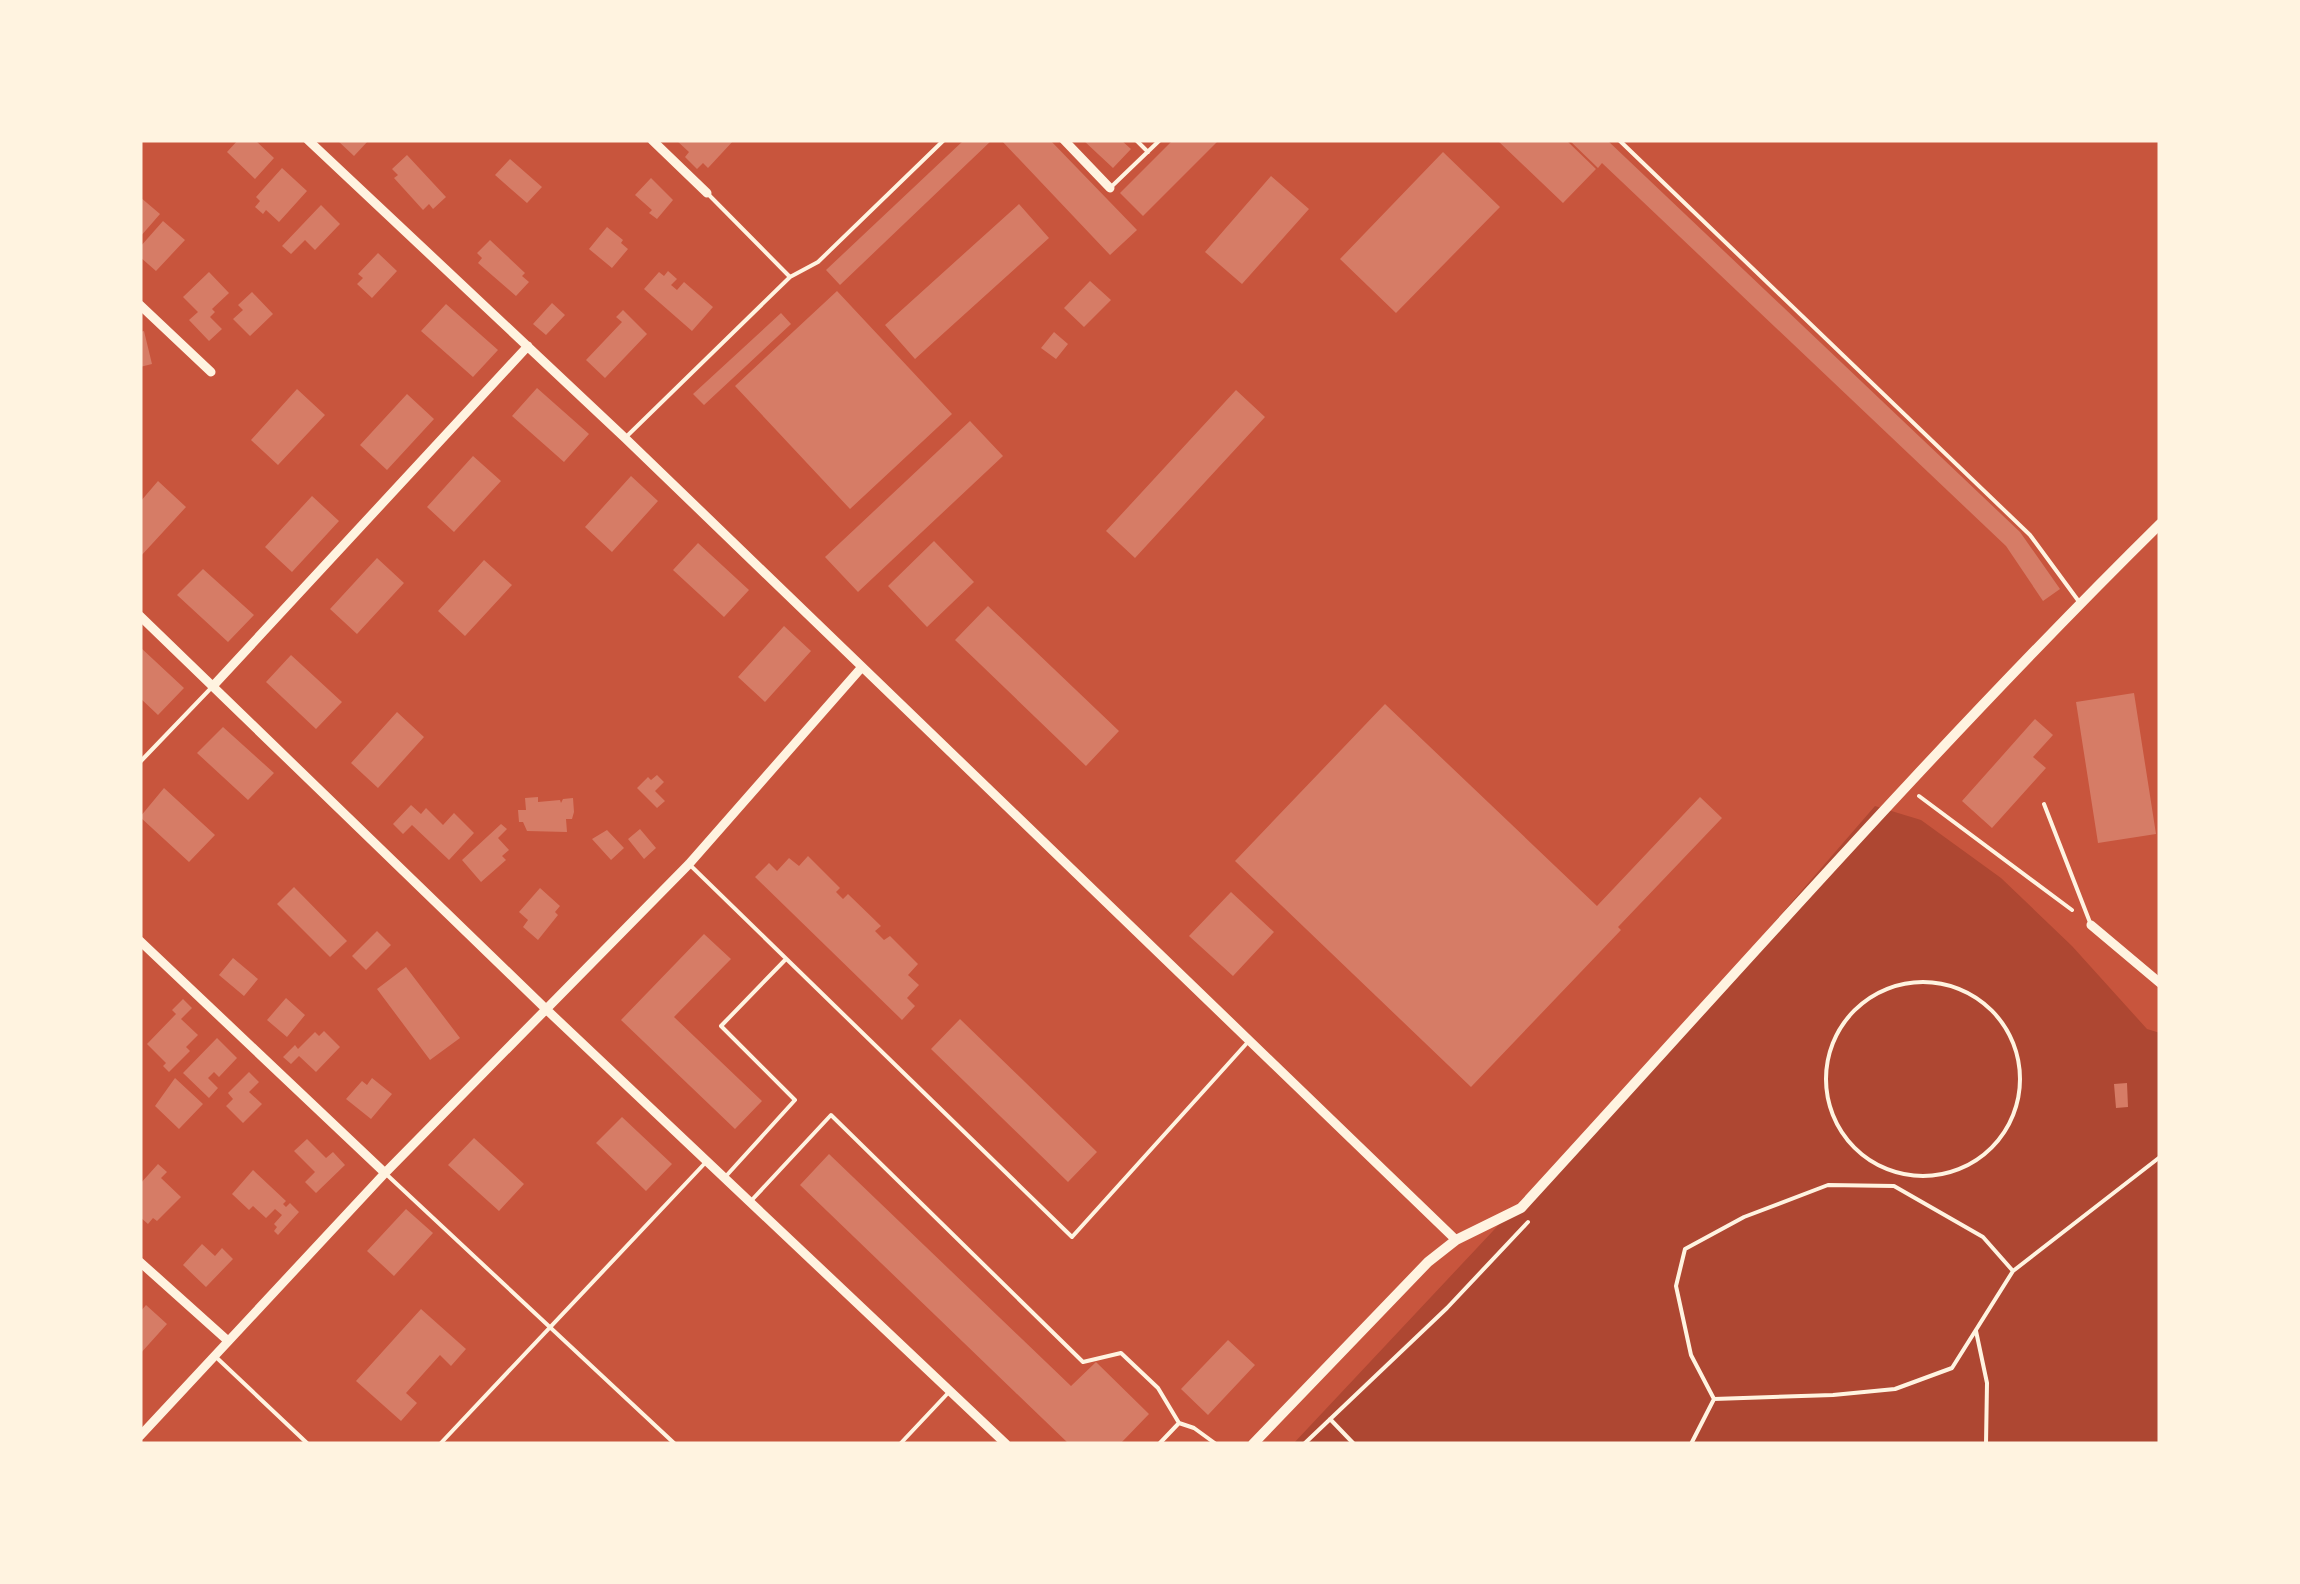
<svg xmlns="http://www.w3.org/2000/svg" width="2300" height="1584" font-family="'Alegreya Sans',sans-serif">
  <rect width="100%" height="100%" fill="#c8553d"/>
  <path fill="#ae4732" d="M1875,806l46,14 80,58 71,68 75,83 13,4v411h-867l382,-407z"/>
  <path fill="#d67c66" d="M238,140h17l19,18 -19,21 -28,-27z
    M337,140h32l-15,16z
    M676,140h58l-26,28 -5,-5 -6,6 -12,-12 4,-5z
    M964,140h28l-152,145 -14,-15z
    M1001,140h49l87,90 -27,25z
    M1083,140h38l10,9 -18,19z
    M1173,140h46l-76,76 -23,-23z
    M1497,140h69l30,29 -33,34z
    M1569,140h38l413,392 40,57 -17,12 -37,-55 -404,-383 -4,5z
    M1443,152l57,55 -104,106 -56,-54z
    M407,155l39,42 -13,12 -4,-5 -6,6 -29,-32 4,-3 -6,-6z
    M510,159l32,28 -15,16 -32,-28z
    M282,168l25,23 -28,31 -13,-12 -3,4 -8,-7 5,-6 -4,-4z
    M1271,176l38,33 -67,75 -37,-32z
    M651,178l22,22 -16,19 -8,-6 3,-3 -17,-15z
    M140,197l20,17 -20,23z
    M1019,204l30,34 -134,121 -30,-34z
    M321,205l19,19 -25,26 -10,-10 -14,14 -9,-8z
    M163,221l22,19 -29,31 -16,-14v-10z
    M607,227l16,13 -2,3 7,6 -16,19 -23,-19z
    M490,240l35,33 -3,3 7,6 -13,14 -38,-33 4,-5 -5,-5z
    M378,253l19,18 -25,27 -15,-14 6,-6 -5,-4z
    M668,271l9,8 -6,6 6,5 7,-8 29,25 -21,24 -48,-42 15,-17 5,4z
    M209,272l20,21 -17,16 3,3 -5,5 12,12 -13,12 -20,-21 9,-8 -15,-15z
    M1090,281l21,19 -27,27 -20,-19z
    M837,291l115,123 -102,95 -115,-123z
    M252,292l21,22 -23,22 -17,-17 10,-9 -5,-5z
    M552,303l13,12 -19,20 -13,-11z
    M446,304l52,46 -25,27 -52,-46z
    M623,310l24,24 -42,44 -19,-18 36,-38 -6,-5z
    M781,313l10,11 -87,81 -11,-11z
    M144,331l8,33 -12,3v-35z
    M1054,332l14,12 -12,15 -15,-11z
    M537,388l52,46 -25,28 -52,-46z
    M297,389l28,26 -47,50 -27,-25z
    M1236,390l29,27 -130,141 -29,-27z
    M407,394l27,25 -47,51 -27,-25z
    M970,421l33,35 -145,136 -33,-35z
    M473,456l28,25 -47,51 -27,-25z
    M631,476l27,25 -46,51 -27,-25z
    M158,481l28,26 -46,50v-55z
    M312,496l27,25 -47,51 -27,-25z
    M934,541l40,41 -47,45 -39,-41z
    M698,543l51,47 -25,27 -51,-47z
    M377,558l27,25 -47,51 -27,-25z
    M484,560l28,25 -47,51 -27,-25z
    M203,569l51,46 -26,27 -51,-47z
    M988,606l131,125 -33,35 -131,-126z
    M784,626l27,25 -46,51 -27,-25z
    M140,647l44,41 -26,27 -18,-17z
    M291,655l51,47 -26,27 -50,-47z
    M2134,693l22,141 -58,9 -22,-141z
    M1385,704l212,202 103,-109 22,21 -104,109 3,3 -150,157 -236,-226z
    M397,712l27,25 -46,51 -27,-25z
    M2035,719l18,16 -20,22 13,11 -54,60 -30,-27z
    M223,727l51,46 -26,27 -51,-47z
    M657,775l7,7 -9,9 10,10 -8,7 -20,-20 11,-11 3,3z
    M164,788l51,47 -26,27 -49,-45z
    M538,797v5l22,-2 1,3 2,-4 10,-1 1,14 -2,7h-6l1,13 -40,-1 -4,-9h-4l-1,-12h8l-1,-12z
    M411,805l10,9 5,-6 17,17 11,-12 20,20 -25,27 -37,-35 -9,9 -10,-10z
    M501,824l6,5 -9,9 11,12 -7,6 4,4 -25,22 -19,-22z
    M640,829l16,19 -12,11 -16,-20z
    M607,830l17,18 -13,12 -19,-21z
    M808,856l32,32 -4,4 7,7 5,-5 33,32 -6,5 9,9 6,-4 28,28 -10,11 11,10 -12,13 8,8 -13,14 -147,-143 14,-14 8,8 12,-13 10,8z
    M294,887l53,54 -17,16 -53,-53z
    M540,888l20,18 -5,6 3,3 -20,25 -15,-13 5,-7 -9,-8z
    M1231,892l43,40 -41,44 -44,-40z
    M377,931l14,14 -25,25 -14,-14z
    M704,934l27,25 -57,58 88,84 -27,28 -114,-109z
    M233,958l25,21 -14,17 -25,-21z
    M406,967l54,71 -30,22 -53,-71z
    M286,998l19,17 -18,22 -20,-17z
    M183,999l9,9 -11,11 17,16 -12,12 4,4 -21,21 -6,-6 3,-3 -19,-19 29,-30 -4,-4z
    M960,1019l137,133 -29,30 -137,-133z
    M324,1031l16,16 -24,25 -17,-16 -8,8 -8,-7 12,-12 3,4 17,-17 4,4z
    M217,1038l20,20 -18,19 -5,-5 -6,6 10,10 -9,10 -26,-25z
    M249,1072l10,10 -10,10 13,12 -19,19 -17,-17 7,-7 -5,-6z
    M175,1078l28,26 -24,25 -24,-23z
    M372,1078l20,16 -21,25 -25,-20 16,-18 5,4z
    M2127,1083l1,24 -12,1 -2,-24z
    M622,1117l50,47 -26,27 -50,-48z
    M474,1138l50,46 -25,27 -51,-46z
    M307,1139l19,19 7,-6 12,13 -29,28 -11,-11 10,-10 -21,-21z
    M829,1154l242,232 25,-24 53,52 -29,30h-51l-269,-259z
    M158,1164l9,8 -6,6 20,19 -24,24 -4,-3 -5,6 -8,-7v-33z
    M253,1170l33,31 -3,3 3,3 4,-4 9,9 -21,23 -4,-4 3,-4 -3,-3 8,-9 -7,-6 -9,9 -13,-12 -4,4 -17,-16z
    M406,1209l27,24 -39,43 -27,-25z
    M202,1244l13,12 7,-8 11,11 -27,28 -23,-22z
    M146,1305l21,19 -27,30v-42z
    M421,1309l45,40 -15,17 -11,-11 -34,38 11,10 -16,18 -45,-40z
    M1228,1340l27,25 -47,50 -27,-26z"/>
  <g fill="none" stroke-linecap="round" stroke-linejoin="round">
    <path stroke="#fff3e0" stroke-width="4" d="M1919,796l153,114
      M1826 1079a97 97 0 1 1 194 0a97 97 0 1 1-194 0Z
      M1976,1331l11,52 -1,61
      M1714,1399l119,-4 62,-6 57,-21 61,-97 147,-114
      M1714,1399l-23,-44 -15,-69 9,-37 59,-32 84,-32 66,1 89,51 30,34
      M1330,1419l24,25
      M1304,1444l143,-136 81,-86
      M1691,1444l23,-45"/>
    <path stroke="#fff3e0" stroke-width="4" d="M1136,140l12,12
      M1619,140l411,395 50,68
      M1110,188l50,-48
      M707,193l83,84
      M625,438l165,-161 28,-15 126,-122
      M140,762l73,-76
      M2044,804l47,121
      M689,864l383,373 175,-194
      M385,1173l290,271
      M727,1175l68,-75 -74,-74 65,-67
      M750,1202l81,-87 252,247 38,-9 37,35 21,35 15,5 22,16
      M217,1358l91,86
      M440,1444l266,-282
      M900,1444l49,-52
      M1159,1444l20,-21"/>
    <path stroke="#fff3e0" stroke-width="9" d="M308,140l317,298 831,802
      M652,140l55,53
      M1064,140l46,48
      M140,305l71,67
      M140,616l408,395 458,433
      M213,686l315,-340
      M2091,925l69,58
      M140,941l245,232
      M140,1262l87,78
      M140,1436l245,-263 304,-309 173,-197"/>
    <path stroke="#fff3e0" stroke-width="10" d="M1253,1444l175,-182 28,-22 65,-32c211,-230 417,-465 639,-684"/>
  </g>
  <rect width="2300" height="1584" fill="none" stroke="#fff3e0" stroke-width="285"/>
</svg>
